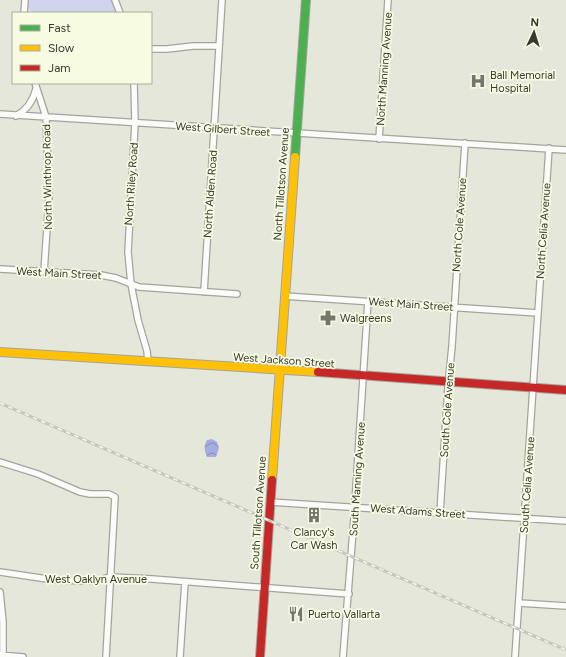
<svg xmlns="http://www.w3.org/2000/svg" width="566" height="657" font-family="Figtree,sans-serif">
  <defs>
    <pattern id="water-waves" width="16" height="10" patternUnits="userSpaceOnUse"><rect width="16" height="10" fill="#a4ace1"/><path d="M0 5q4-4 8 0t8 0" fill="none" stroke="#878db7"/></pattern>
  </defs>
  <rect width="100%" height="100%" fill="#e6e7db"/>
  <path fill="#ced4ec" d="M27,0h86l5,13h-86l-5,-7z"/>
  <path fill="url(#water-waves)" d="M212,439l5,3 2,6 -3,9h-9c-2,-6 -4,-11 0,-17z"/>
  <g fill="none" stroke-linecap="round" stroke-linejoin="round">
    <defs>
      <path id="street" d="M115,0l5,13
        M24,13l1,-13
        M151,49h16l26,-3h26
        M35,83l11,34 3,81 -5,74
        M134,83l1,40 -7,129 3,32 7,36 9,31 1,10
        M0,114l566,36
        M16,116c11,-6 17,-15 20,-27
        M379,139l9,-139
        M0,269l101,6 15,3 23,9 98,7
        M204,292l18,-292
        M284,296l254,17
        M0,462l38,12 42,18 10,2h19l6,3 -9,160
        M270,502l296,19
        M440,513l8,-126 4,-41 13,-203
        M0,572l54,8 41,1 16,-4 41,2 197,15
        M0,592l3,30v35
        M519,603l47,3
        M0,655l23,2
        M180,657l5,-75
        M343,657l11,-139 14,-217
        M515,657l34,-509"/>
      <path id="fast" d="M295,157l11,-157"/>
      <path id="slow" d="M0,352l318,20
        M272,480l23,-323"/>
      <path id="jam" d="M318,372l248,18
        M260,657l12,-177"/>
    </defs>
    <use href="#street" stroke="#a3a49b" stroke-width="8"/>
    <use href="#fast" stroke="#a3a49b" stroke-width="10"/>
    <use href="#slow" stroke="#a3a49b" stroke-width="10"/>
    <use href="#jam" stroke="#a3a49b" stroke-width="10"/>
    <use href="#street" stroke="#fbfbfa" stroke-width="5.5"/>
    <use href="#fast" stroke="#4caf50" stroke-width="8"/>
    <use href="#slow" stroke="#ffc107" stroke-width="8"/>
    <use href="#jam" stroke="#c62828" stroke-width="8"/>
    <defs>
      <path id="rail" d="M0,403l566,247"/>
    </defs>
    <use href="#rail" stroke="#c5c5c2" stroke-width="3"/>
    <use href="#rail" stroke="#f6fbe2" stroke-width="1.5" stroke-dasharray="4.5" stroke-linecap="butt"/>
  </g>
  <defs>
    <symbol id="hospital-bare" viewBox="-9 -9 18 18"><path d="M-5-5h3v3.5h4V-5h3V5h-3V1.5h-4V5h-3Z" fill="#75776c" stroke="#f6fbe2" stroke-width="2.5" paint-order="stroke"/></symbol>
    <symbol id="pharmacy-bare" viewBox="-9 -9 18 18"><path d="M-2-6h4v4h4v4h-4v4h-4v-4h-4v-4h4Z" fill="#75776c" stroke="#f6fbe2" stroke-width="2.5" paint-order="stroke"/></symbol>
    <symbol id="building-bare" viewBox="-9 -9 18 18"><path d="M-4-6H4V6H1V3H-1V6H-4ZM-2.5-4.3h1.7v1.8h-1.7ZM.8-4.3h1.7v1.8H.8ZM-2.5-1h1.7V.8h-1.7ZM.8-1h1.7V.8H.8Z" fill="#75776c" stroke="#f6fbe2" stroke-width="2.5" paint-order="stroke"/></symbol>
    <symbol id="restaurant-bare" viewBox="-9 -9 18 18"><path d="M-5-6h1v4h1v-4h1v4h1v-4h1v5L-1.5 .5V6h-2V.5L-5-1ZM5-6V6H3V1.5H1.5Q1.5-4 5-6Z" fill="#75776c" stroke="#f6fbe2" stroke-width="2.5" paint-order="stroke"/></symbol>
  </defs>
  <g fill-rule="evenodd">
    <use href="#hospital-bare" x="467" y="70" width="22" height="22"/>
    <use href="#pharmacy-bare" x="317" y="307" width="22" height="22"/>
    <use href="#building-bare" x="303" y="504" width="22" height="22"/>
    <use href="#restaurant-bare" x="285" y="603" width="22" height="22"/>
  </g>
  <g text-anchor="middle" stroke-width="3.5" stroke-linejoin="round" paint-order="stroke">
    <g font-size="11" fill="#383a30" stroke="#f6fbe2">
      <text transform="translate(384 69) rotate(-86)" y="4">North Manning Avenue</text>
      <text transform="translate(223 129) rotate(4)" y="4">West Gilbert Street</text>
      <text transform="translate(47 177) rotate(-91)" y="4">North Winthrop Road</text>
      <text transform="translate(131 184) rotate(-86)" y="4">North Riley Road</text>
      <text transform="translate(281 184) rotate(-86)" y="4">North Tillotson Avenue</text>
      <text transform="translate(210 194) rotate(-86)" y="4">North Alden Road</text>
      <text transform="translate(459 225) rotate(-86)" y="4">North Cole Avenue</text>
      <text transform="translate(543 231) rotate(-86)" y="4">North Celia Avenue</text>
      <text transform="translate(59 273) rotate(3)" y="4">West Main Street</text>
      <text transform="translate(411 304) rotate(4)" y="4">West Main Street</text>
      <text transform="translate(284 360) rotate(4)" y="4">West Jackson Street</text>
      <text transform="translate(447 410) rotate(-86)" y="4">South Cole Avenue</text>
      <text transform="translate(357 479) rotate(-86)" y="4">South Manning Avenue</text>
      <text transform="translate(527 485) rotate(-86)" y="4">South Celia Avenue</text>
      <text transform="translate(418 511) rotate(4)" y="4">West Adams Street</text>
      <text transform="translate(258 513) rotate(-86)" y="4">South Tillotson Avenue</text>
      <text x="96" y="583">West Oaklyn Avenue</text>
    </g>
    <g font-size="11" fill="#383a30" stroke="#f6fbe2" text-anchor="start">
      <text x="490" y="79">Ball Memorial<tspan x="490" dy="13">Hospital</tspan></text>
      <text x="340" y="322">Walgreens</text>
      <text x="314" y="536" text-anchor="middle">Clancy's<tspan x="314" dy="13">Car Wash</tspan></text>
      <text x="308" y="618">Puerto Vallarta</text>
    </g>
  </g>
  <rect x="12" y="12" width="140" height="72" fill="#f6fbe2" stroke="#aaae9b"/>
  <rect x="20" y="25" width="20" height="6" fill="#4caf50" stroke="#aaae9b"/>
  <text x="48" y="32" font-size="12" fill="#383a30">Fast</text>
  <rect x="20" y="45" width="20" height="6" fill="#ffc107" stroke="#aaae9b"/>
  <text x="48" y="52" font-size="12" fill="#383a30">Slow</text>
  <rect x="20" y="65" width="20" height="6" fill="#c62828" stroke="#aaae9b"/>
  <text x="48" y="72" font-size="12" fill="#383a30">Jam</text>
  <g transform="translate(534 32) rotate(4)" stroke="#f6fbe2" stroke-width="3" paint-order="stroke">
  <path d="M0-3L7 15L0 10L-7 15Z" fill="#383a30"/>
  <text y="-6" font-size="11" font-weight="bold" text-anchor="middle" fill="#383a30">N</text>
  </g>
</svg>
